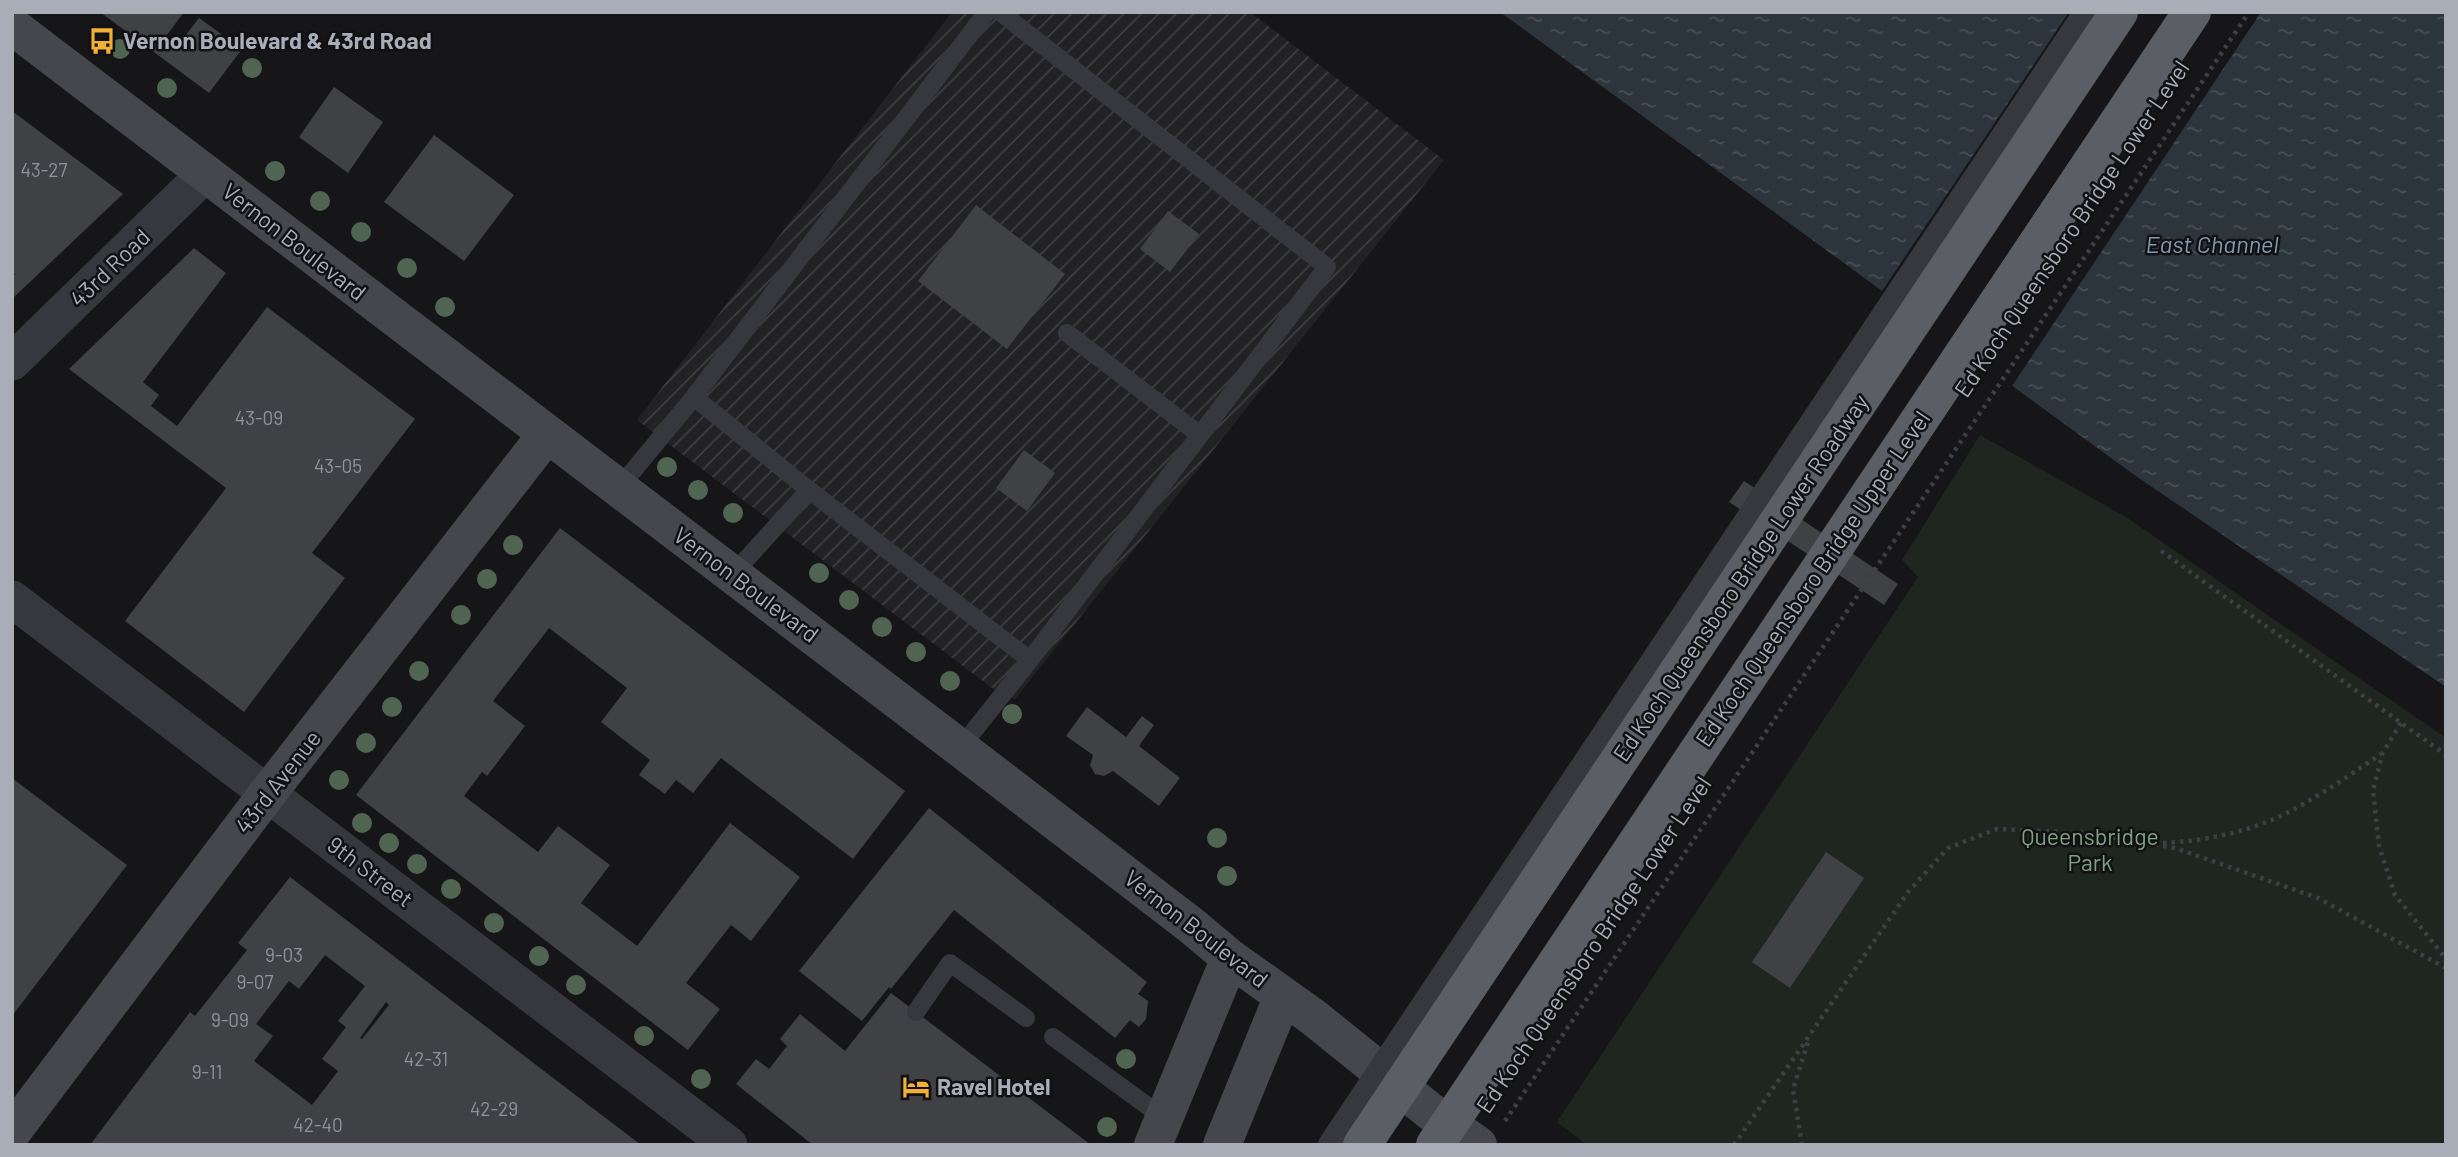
<svg xmlns="http://www.w3.org/2000/svg" width="2458" height="1157" font-family="Barlow,sans-serif">
  <defs>
    <pattern id="industrial-furrows" width="10" height="10" patternUnits="userSpaceOnUse" patternTransform="scale(1.75)"><rect width="10" height="10" fill="#222225"/><path d="M-1 1l2-2M0 10L10 0M9 11l2-2" fill="none" stroke="#3f3f43"/></pattern>
    <pattern id="water-ripples" width="26" height="14" patternUnits="userSpaceOnUse" patternTransform="scale(1.75)"><rect width="26" height="14" fill="#2c353c"/><path d="M2 4q2-2 4 0t4 0M15 11q2-2 4 0t4 0" fill="none" stroke="#485056"/></pattern>
  </defs>
  <rect width="100%" height="100%" fill="#161618"/>
  <path fill="url(#industrial-furrows)" d="M952,12h298l194,148 -429,539 -23,-11 -355,-268z"/>
  <path fill="#1e261f" d="M1980,435l146,82 320,221v407h-859l-30,-23 361,-545 -16,-17z"/>
  <path fill="url(#water-ripples)" d="M1500,12h946v675l-313,-213z"/>
  <path fill="#161618" d="M2069,12h192l-251,377 -130,-95z"/>
  <path fill="#404145" fill-rule="evenodd" d="M100,12h84l-17,23 12,9 20,-26 43,31 -33,44z
    M334,87l49,35 -35,51 -49,-36z
    M12,111l111,83 -111,105v-22l3,-3 -3,-2z
    M434,135l80,60 -50,66 -80,-59z
    M976,205l89,69 -58,75 -89,-68z
    M1168,211l31,23 -29,38 -30,-23z
    M194,248l32,25 -83,109 16,13 -8,11 26,20 90,-119 148,112 -103,134 33,25 -101,134 -119,-91 101,-133 -157,-119z
    M1024,450l31,23 -28,38 -31,-23z
    M1744,481l154,103 -14,21 -155,-103z
    M560,528l345,263 -52,68 -132,-101 -28,35 -17,-13 -11,14 -26,-19 11,-15 -49,-38 26,-34 -78,-60 -56,73 32,25 -38,50 -5,-4 -18,24 74,56 20,-26 52,39 -29,38 56,43 93,-123 70,54 -49,64 -20,-16 -45,58 34,26 -32,41 -332,-255z
    M1087,707l39,30 16,-21 12,9 -15,21 41,32 -21,28 -46,-35 -9,5 -9,-2 -5,-9 3,-10 -27,-19z
    M12,778l115,87 -115,151z
    M929,808l218,174 -9,12 10,7 -2,18 -7,8 -9,-7 -15,18 -161,-128 -63,79 -2,-2 -27,34 -63,-50z
    M1826,852l38,26 -74,110 -38,-26z
    M290,877l258,197 93,71h-551l100,-133 5,4 52,-66 -9,-7zM325,955l40,31 -27,35 8,6 -24,32 16,12 -26,34 -58,-44 19,-25 -17,-12 33,-43 10,8zM386,1002l3,3 -27,34 -2,-1z
    M891,993l200,152h-278l-77,-61 20,-25 13,10 18,-23 -7,-7 20,-25 45,37z"/>
  <g fill="none" stroke-linecap="round" stroke-linejoin="round">
    <path stroke="#3d3f44" stroke-width="4.5" stroke-dasharray="3.5 5" stroke-linecap="butt" d="M2161,551l285,204
      M2401,723l-19,31 -9,37 6,55 16,49 51,64
      M2163,843c46,-2 95,-13 135,-36 29,-16 56,-35 83,-53
      M1505,1121l744,-1109
      M1734,1145l174,-253 40,-44 49,-19 90,4 88,15 143,50 128,70
      M1802,1145l-9,-56 15,-47"/>
    <path stroke="#37383d" stroke-width="18" d="M1067,333l133,102
      M694,397l115,93 221,170
      M618,489l76,-92 293,-385
      M732,575l77,-85
      M960,748l70,-88 297,-393 -327,-255
      M916,1012l34,-49 76,55
      M1053,1037l111,81"/>
    <path stroke="#37383d" stroke-width="37" d="M12,362l194,-189
      M12,599l717,546"/>
    <path stroke="#45474d" stroke-width="38" d="M12,26l948,722 232,178 38,32 83,59 118,95 47,33
      M12,1132l255,-338 280,-360
      M1153,1145l77,-187
      M1222,1145l61,-149"/>
    <path stroke="#37383d" stroke-width="28" d="M1332,1145l756,-1133"/>
    <path stroke="#5b5e65" stroke-width="38" d="M1362,1145l757,-1133
      M1435,1145l757,-1133"/>
  </g>
  <g fill="#506452">
    <circle cx="120" cy="49" r="10"/>
    <circle cx="252" cy="68" r="10"/>
    <circle cx="167" cy="88" r="10"/>
    <circle cx="275" cy="171" r="10"/>
    <circle cx="320" cy="201" r="10"/>
    <circle cx="361" cy="232" r="10"/>
    <circle cx="407" cy="268" r="10"/>
    <circle cx="445" cy="307" r="10"/>
    <circle cx="667" cy="467" r="10"/>
    <circle cx="698" cy="490" r="10"/>
    <circle cx="733" cy="513" r="10"/>
    <circle cx="513" cy="545" r="10"/>
    <circle cx="819" cy="573" r="10"/>
    <circle cx="487" cy="579" r="10"/>
    <circle cx="849" cy="600" r="10"/>
    <circle cx="461" cy="615" r="10"/>
    <circle cx="882" cy="627" r="10"/>
    <circle cx="916" cy="652" r="10"/>
    <circle cx="419" cy="671" r="10"/>
    <circle cx="950" cy="681" r="10"/>
    <circle cx="392" cy="707" r="10"/>
    <circle cx="1012" cy="714" r="10"/>
    <circle cx="366" cy="743" r="10"/>
    <circle cx="339" cy="780" r="10"/>
    <circle cx="362" cy="823" r="10"/>
    <circle cx="1217" cy="838" r="10"/>
    <circle cx="389" cy="843" r="10"/>
    <circle cx="417" cy="864" r="10"/>
    <circle cx="1227" cy="876" r="10"/>
    <circle cx="451" cy="889" r="10"/>
    <circle cx="494" cy="923" r="10"/>
    <circle cx="539" cy="956" r="10"/>
    <circle cx="576" cy="985" r="10"/>
    <circle cx="644" cy="1036" r="10"/>
    <circle cx="1126" cy="1059" r="10"/>
    <circle cx="701" cy="1079" r="10"/>
    <circle cx="1107" cy="1127" r="10"/>
  </g>
  <defs>
    <symbol id="bus-bare" viewBox="-9 -9 18 18"><path d="M-5-6H5V4H4V6H2V4H-2V6H-4V4H-5ZM-3.5-4V0h7V-4ZM-3.5 1.2v1.5H-2V1.2ZM2 1.2v1.5H3.5V1.2Z" fill="#f2b134" stroke="#111113" stroke-width="2.5" paint-order="stroke"/></symbol>
    <symbol id="hotel-bare" viewBox="-9 -9 18 18"><path d="M-6-4.5h1.5V1H6V5H4.5V3h-9V5H-6ZM-4 0a1.8 1.8 0 1 1 3.6 0ZM.5 0V-2.5h3Q6-2.5 6 0Z" fill="#f2b134" stroke="#111113" stroke-width="2.5" paint-order="stroke"/></symbol>
  </defs>
  <g fill-rule="evenodd">
    <use href="#bus-bare" x="83" y="22" width="38" height="38"/>
    <use href="#hotel-bare" x="897" y="1068" width="38" height="38"/>
  </g>
  <g text-anchor="middle" stroke-width="5" stroke-linejoin="round" paint-order="stroke">
    <g font-size="19" fill="#8e929b">
      <text x="44" y="177">43-27</text>
      <text x="259" y="425">43-09</text>
      <text x="338" y="473">43-05</text>
      <text x="284" y="962">9-03</text>
      <text x="255" y="989">9-07</text>
      <text x="230" y="1027">9-09</text>
      <text x="426" y="1066">42-31</text>
      <text x="207" y="1079">9-11</text>
      <text x="494" y="1116">42-29</text>
      <text x="318" y="1132">42-40</text>
    </g>
    <g font-size="23" font-weight="bold" fill="#a8adb8" stroke="#111113" text-anchor="start">
      <text x="123" y="49">Vernon Boulevard &amp; 43rd Road</text>
      <text x="937" y="1095">Ravel Hotel</text>
    </g>
    <g font-size="23" fill="#a8adb8" stroke="#111113">
      <text transform="translate(2072 229) rotate(-56)" y="8">Ed Koch Queensboro Bridge Lower Level</text>
      <text transform="translate(294 242) rotate(38)" y="8">Vernon Boulevard</text>
      <text transform="translate(110 268) rotate(-44)" y="8">43rd Road</text>
      <text transform="translate(1741 578) rotate(-56)" y="8">Ed Koch Queensboro Bridge Lower Roadway</text>
      <text transform="translate(1813 579) rotate(-56)" y="8">Ed Koch Queensboro Bridge Upper Level</text>
      <text transform="translate(746 585) rotate(37)" y="8">Vernon Boulevard</text>
      <text transform="translate(278 782) rotate(-52)" y="8">43rd Avenue</text>
      <text transform="translate(370 872) rotate(37)" y="8">9th Street</text>
      <text transform="translate(1196 929) rotate(38)" y="8">Vernon Boulevard</text>
      <text transform="translate(1594 945) rotate(-56)" y="8">Ed Koch Queensboro Bridge Lower Level</text>
    </g>
    <g font-size="23" fill="#7fa381" stroke="#111113">
      <text x="2090" y="845">Queensbridge<tspan x="2090" dy="26">Park</tspan></text>
    </g>
    <g font-size="24" font-style="italic" fill="#7f9bb3" stroke="#111113">
      <text x="2212" y="253">East Channel</text>
    </g>
  </g>
  <rect width="2458" height="1157" fill="none" stroke="#a8adb8" stroke-width="28"/>
</svg>
